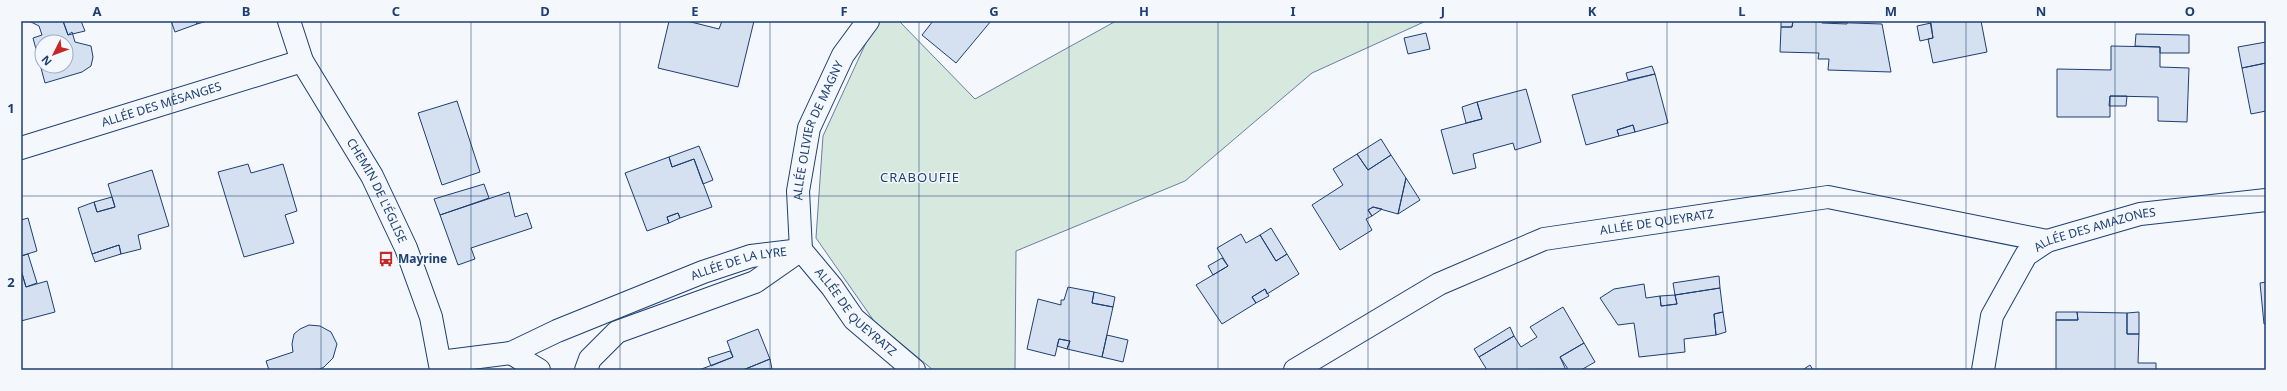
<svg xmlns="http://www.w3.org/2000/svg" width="2287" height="391" font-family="'Noto Sans',sans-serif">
  <rect width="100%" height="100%" fill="#f4f7fb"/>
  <path fill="#d7e8df" stroke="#687fa3" d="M876,21h23l76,78 141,-78h310l-114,52 -127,108 -169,70 -1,119h-82l-59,-49 -58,-83 7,-102z"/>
  <path fill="#d5e0f0" stroke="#1d3f73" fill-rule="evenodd" d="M29,21h34l5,14 4,-3 3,10 16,4 2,11 -2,9 -9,6 -37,11 -12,-45 9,-3 -3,-9zM42,42h24v24h-24z
    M63,21h18l4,10 -17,4z
    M171,21h25l1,3 -22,8z
    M196,21h11l-10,3z
    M669,21h18l32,8 3,-8h32l-16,66 -80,-19z
    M933,21h58l-35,42 -34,-28z
    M1781,21h12l-1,6h-11z
    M1793,21l89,3 9,48 -63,-2 1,-11h-11l1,-6 -39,-1 1,-25h11z
    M1822,21h25v3l-25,-1z
    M1930,21h51l6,31 -54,11 -5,-24 5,-1z
    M1931,23l2,15 -13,3 -3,-15z
    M1426,33l4,16 -22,5 -4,-16z
    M2136,34l53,1v18h-29v-6l-25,-1z
    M2266,42v21l-24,5 -4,-21z
    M2111,46l49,1v20l29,1 -2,54 -29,-1v-24l-48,-1v21h-53v-48l54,1z
    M2266,63v48l-15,3 -9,-46z
    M1652,66l3,8 -27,6 -2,-7z
    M1655,74l13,49 -33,9 -2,-7 -16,5 2,6 -33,9 -14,-50z
    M1526,89l15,53 -26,8 -2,-7 -40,11 3,14 -23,6 -12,-44 41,-11 -5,-17z
    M2110,96h17l-1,10h-17z
    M457,101l23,71 -38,13 -24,-72z
    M1477,102l5,17 -16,4 -4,-16z
    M1633,125l2,7 -16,4 -2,-6z
    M1381,139l10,16 -23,15 -11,-16z
    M699,146l14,34 -10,4 -9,-25 -22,8 -3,-10z
    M1357,154l11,16 23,-15 15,23 -8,36 -25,-7 -5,3 4,6 -6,3 6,11 -32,20 -28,-45 31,-20 -10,-16z
    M669,157l3,10 22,-8 18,48 -32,11 -2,-5 -11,4 2,6 -22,8 -22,-58z
    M248,164l3,9 32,-9 14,47 -12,4 9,28 -50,14 -26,-85z
    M152,170l17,56 -31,9 3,14 -20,5 -2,-9 -27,9 -14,-46 16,-6 3,10 18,-5 -7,-23z
    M1406,178l14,22 -22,14z
    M484,184l5,14 -49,17 -6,-16z
    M509,192l6,25 12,-4 5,15 -61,20 4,11 -17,6 -18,-50z
    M112,197l3,10 -18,5 -3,-10z
    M1373,207l9,2 -10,7 -4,-6z
    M678,213l2,5 -11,5 -2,-6z
    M28,218l9,33 -16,5v-36z
    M1271,228l16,26 -11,7 -16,-26z
    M1241,234l5,9 14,-8 16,26 11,-7 12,20 -32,20 -2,-5 -13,8 4,6 -34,21 -26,-39 32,-19 -11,-18z
    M119,245l2,9 -26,8 -3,-8z
    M28,254l9,29 -11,4 -5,-17v-14z
    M1222,258l6,8 -15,9 -5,-9z
    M21,270l5,17 21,-6 8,31 -34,9z
    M1719,276l1,12 -45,7 -2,-12z
    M2266,282v42h-2l-4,-41z
    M1644,284l2,14 14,-2 1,10 16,-2 -2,-9 45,-7 3,24 -9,2 2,21 -32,4 1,13 -46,5 -5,-34 -16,2 -18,-27 14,-9z
    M1068,287l26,5 -2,11 21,4 -11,50 -35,-8 3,-8 -11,-2 -4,17 -28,-7 11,-50 23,6v-5h3z
    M1265,289l4,7 -13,7 -4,-6z
    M1094,292l21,5 -2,10 -21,-4z
    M1675,295l2,9 -16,2 -1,-10z
    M1563,307l21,36 -24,14 8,12 -81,1 -8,-13 35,-21 7,11 16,-10 -7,-10z
    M1723,312l3,20 -10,3 -2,-21z
    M2056,312h21l1,8h-22z
    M2077,312l50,1v21h12l-1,29h18v7h-100v-50h22z
    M2139,312v22h-12v-21z
    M309,325l11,1 11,6 6,12 -4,14 -9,9 -6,3h-49l-3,-9 27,-9 -1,-8 2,-10 6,-5z
    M1510,327l4,9 -35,21 -5,-8z
    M758,329l12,30 -27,11h-44l34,-13 -6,-16z
    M1107,335l21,5 -5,22 -21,-5z
    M1059,339l11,2 -3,8 -10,-3z
    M1584,343l11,19 -14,8h-15l-6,-13z
    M730,351l3,6 -22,9 -3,-8z
    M770,359l2,10 -29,1z
    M1810,365l3,5h-8l-1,-1z"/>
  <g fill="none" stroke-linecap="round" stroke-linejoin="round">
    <defs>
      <g id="minor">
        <path id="s1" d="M289,21l13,40 70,115 34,72 25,69 10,53"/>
        <path id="s2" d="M21,148l281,-87"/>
        <path id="s3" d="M801,250l-3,-59 11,-63 34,-73 25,-34"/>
        <path id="s4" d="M801,250l31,37 22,32 60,51"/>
        <path d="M511,353l28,17"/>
        <path id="s5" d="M440,362l71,-9 46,-22 146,-59 48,-16 50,-6"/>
        <path d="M586,370l4,-11 27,-27 138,-50 43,-30"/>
        <path id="s6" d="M1295,370l144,-86 105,-45 284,-42 219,44"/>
        <path id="s7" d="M1983,370l9,-54 34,-61 21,-14 93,-27 126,-14"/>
      </g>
    </defs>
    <use href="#minor" stroke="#1d3f73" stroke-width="24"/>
    <use href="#minor" stroke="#f4f7fb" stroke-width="22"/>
  </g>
  <path fill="none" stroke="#1d3f73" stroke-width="1" stroke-opacity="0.55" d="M172,21v349M321,21v349M471,21v349M620,21v349M770,21v349M919,21v349M1069,21v349M1218,21v349M1368,21v349M1517,21v349M1667,21v349M1816,21v349M1966,21v349M2115,21v349M21,196h2245"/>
  <defs>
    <symbol id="bus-bare" viewBox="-9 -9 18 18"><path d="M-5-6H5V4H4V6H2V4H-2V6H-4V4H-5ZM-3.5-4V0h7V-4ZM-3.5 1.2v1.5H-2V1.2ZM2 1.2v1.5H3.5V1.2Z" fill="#c62828" stroke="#f4f7fb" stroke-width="2.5" paint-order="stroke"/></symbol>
  </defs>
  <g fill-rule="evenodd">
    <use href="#bus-bare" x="375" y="248" width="22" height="22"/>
  </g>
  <g text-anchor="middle" stroke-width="3" stroke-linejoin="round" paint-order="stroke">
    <g font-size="12" fill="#1d3f73" stroke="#f4f7fb">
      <text dy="4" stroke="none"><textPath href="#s2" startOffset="147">ALLÉE DES MÉSANGES</textPath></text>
      <text dy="4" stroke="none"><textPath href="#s3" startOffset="123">ALLÉE OLIVIER DE MAGNY</textPath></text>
      <text dy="4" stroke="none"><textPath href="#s1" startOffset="192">CHEMIN DE L'ÉGLISE</textPath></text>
      <text dy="4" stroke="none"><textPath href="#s6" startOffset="396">ALLÉE DE QUEYRATZ</textPath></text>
      <text dy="4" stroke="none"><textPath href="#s7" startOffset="199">ALLÉE DES AMAZONES</textPath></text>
      <text dy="4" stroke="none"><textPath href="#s5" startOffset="317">ALLÉE DE LA LYRE</textPath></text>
      <text dy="4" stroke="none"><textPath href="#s4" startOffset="83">ALLÉE DE QUEYRATZ</textPath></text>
    </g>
    <g font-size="12" font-weight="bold" fill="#1d3f73" stroke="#f4f7fb" text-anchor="start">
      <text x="398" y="263">Mayrine</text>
    </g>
    <g font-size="13" letter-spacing="1" fill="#1d3f73" stroke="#f4f7fb">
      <text x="920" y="182">CRABOUFIE</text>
    </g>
  </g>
  <rect width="2287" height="391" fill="none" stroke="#f4f7fb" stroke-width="44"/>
  <g transform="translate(54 54) rotate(228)"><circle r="19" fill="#f4f7fb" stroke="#9eadc5"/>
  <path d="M0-3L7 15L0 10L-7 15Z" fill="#c62828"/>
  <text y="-6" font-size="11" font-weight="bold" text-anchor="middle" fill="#1d3f73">N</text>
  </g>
  <rect x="22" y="22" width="2243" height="347" fill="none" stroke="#1d3f73" stroke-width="1.5"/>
  <g font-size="13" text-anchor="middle" font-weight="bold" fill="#1d3f73">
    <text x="97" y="16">A</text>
    <text x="246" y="16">B</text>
    <text x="396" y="16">C</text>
    <text x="545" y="16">D</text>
    <text x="695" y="16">E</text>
    <text x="844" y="16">F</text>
    <text x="994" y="16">G</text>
    <text x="1144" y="16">H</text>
    <text x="1293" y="16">I</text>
    <text x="1443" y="16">J</text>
    <text x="1592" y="16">K</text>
    <text x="1742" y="16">L</text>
    <text x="1891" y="16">M</text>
    <text x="2041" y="16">N</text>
    <text x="2190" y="16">O</text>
    <text x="11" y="113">1</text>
    <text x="11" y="287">2</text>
  </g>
</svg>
